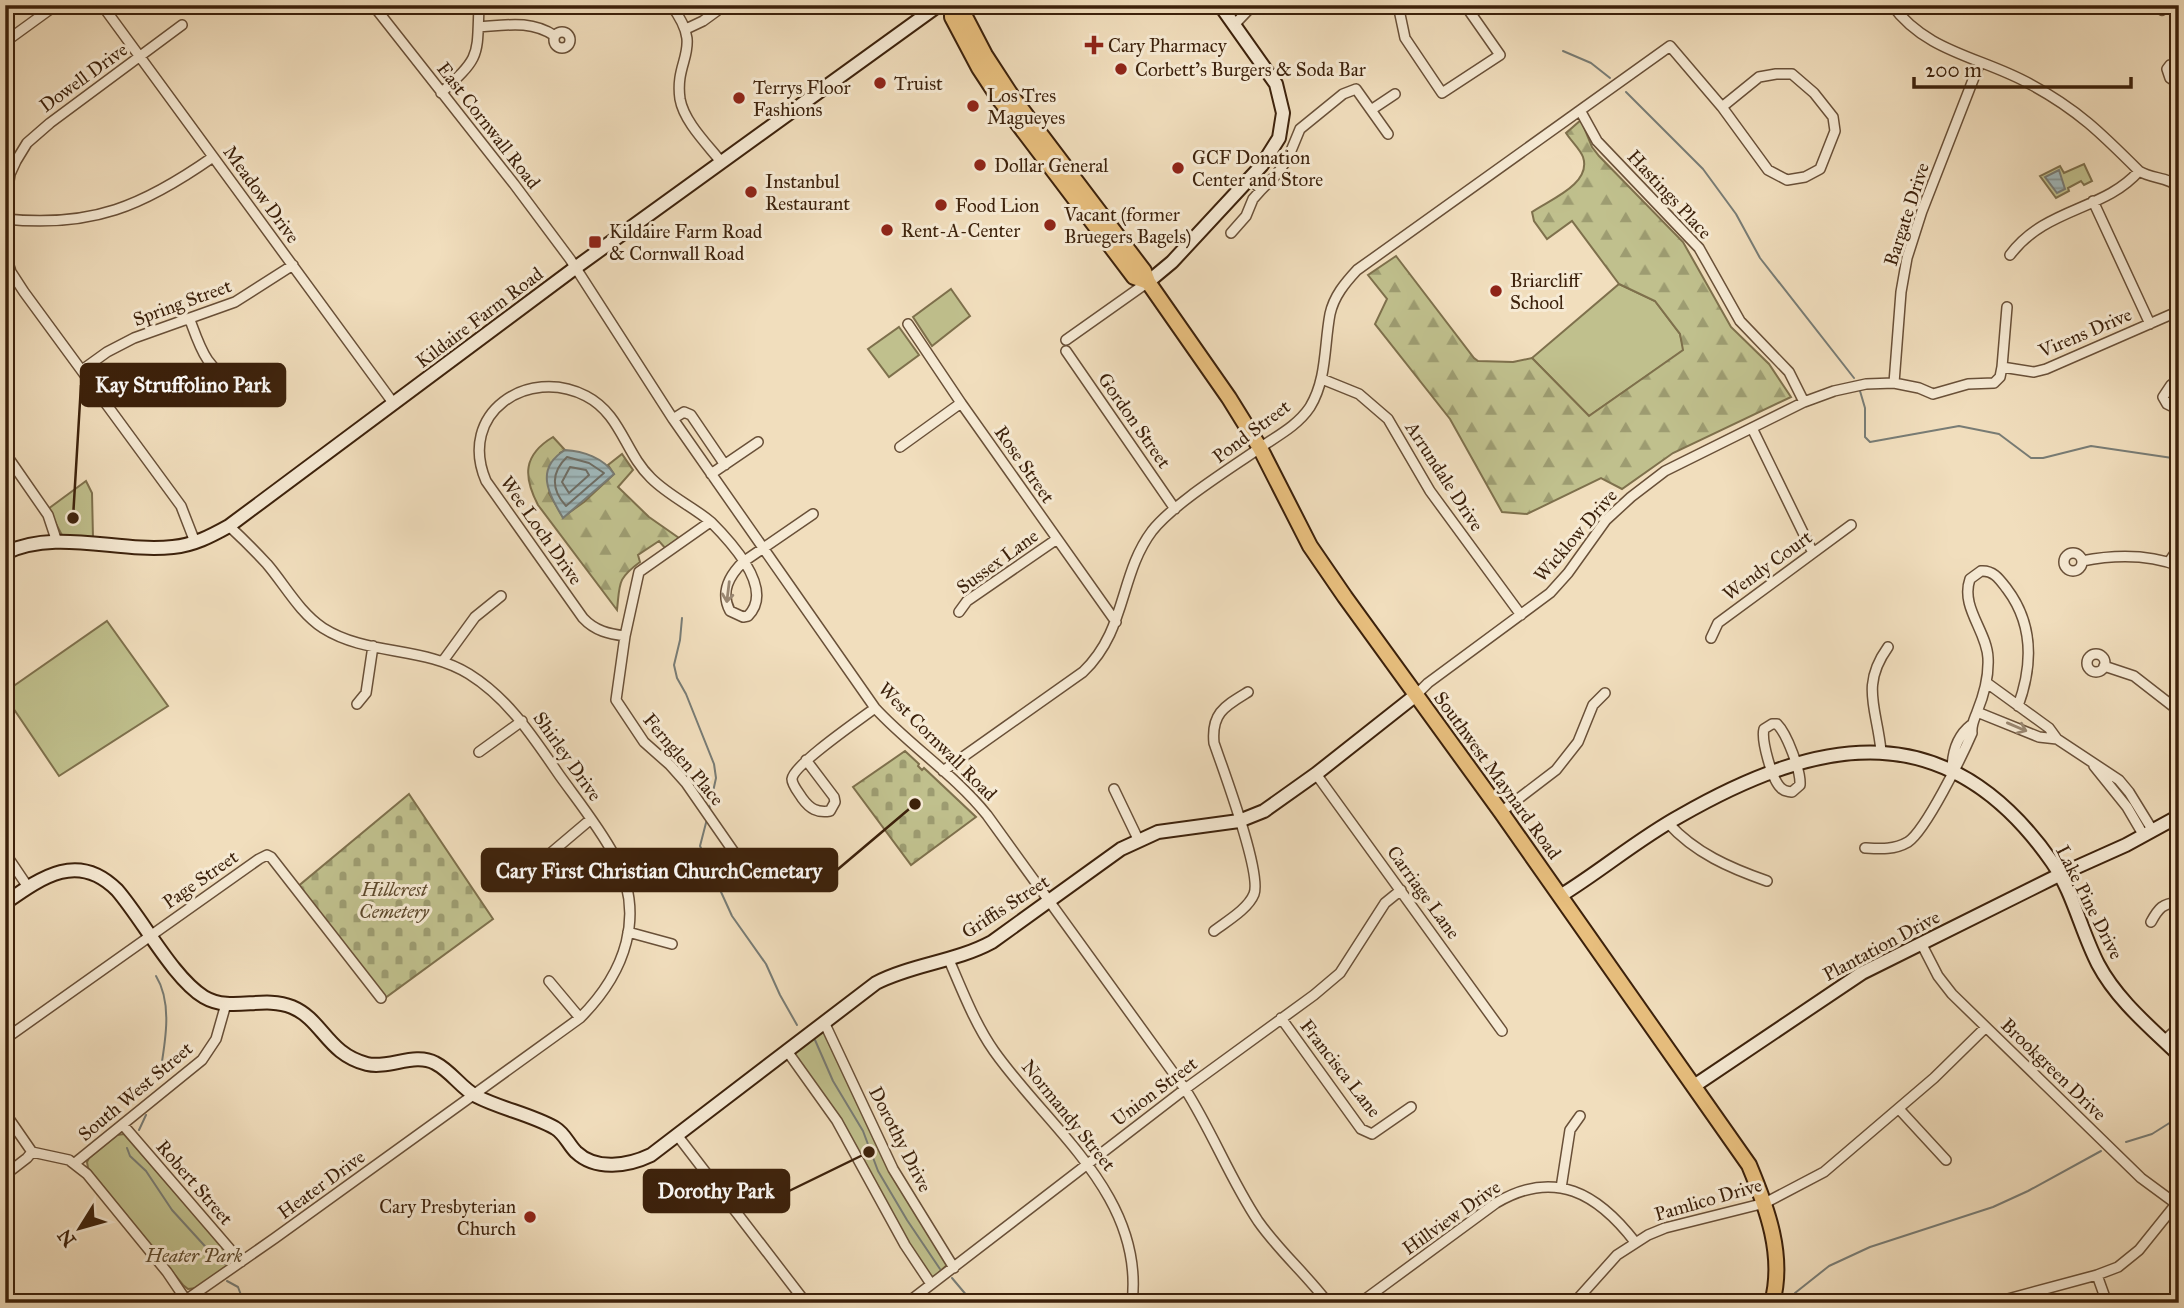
<svg xmlns="http://www.w3.org/2000/svg" width="2184" height="1308" font-family="'IM FELL Great Primer',serif">
  <defs>
    <pattern id="forest-firs" width="22" height="20" patternUnits="userSpaceOnUse" patternTransform="scale(1.75)"><rect width="22" height="20" fill="#c0c08d"/><path d="M5 1l3.5 6h-7zM16 11l3.5 6h-7z" fill="#9d9c71"/></pattern>
    <pattern id="cemetery-stones" width="16" height="16" patternUnits="userSpaceOnUse" patternTransform="scale(1.75)"><rect width="16" height="16" fill="#c0c08d"/><path d="M2 7V4a2 2 0 0 1 4 0v3zM10 15v-3a2 2 0 0 1 4 0v3z" fill="#9d9c71"/></pattern>
    <pattern id="water-rules" width="6" height="5" patternUnits="userSpaceOnUse" patternTransform="scale(1.75)"><rect width="6" height="5" fill="#a0b9bc"/><path d="M0 2.5h6" fill="none" stroke="#849697"/></pattern>
  </defs>
  <rect width="100%" height="100%" fill="#f1debd"/>
  <filter id="stains"><feTurbulence type="fractalNoise" baseFrequency=".00286" numOctaves="4"/><feColorMatrix values="0 0 0 0 .2 0 0 0 0 .09 0 0 0 0 .02 0 0 0 .5 -.17"/></filter>
  <radialGradient id="worn" r=".72"><stop offset=".6" stop-color="#630" stop-opacity="0"/><stop offset="1" stop-color="#630" stop-opacity=".3"/></radialGradient>
  <path fill="#c0c08d" stroke="#7e704c" stroke-width="2" d="M2084,164l8,17 -8,4 -3,-4 -13,7 1,3 -13,7 -16,-22 20,-10 4,7z
    M1619,284l36,17 25,33 4,16 -95,66 -57,-58z
    M951,289l19,27 -38,30 -19,-29z
    M899,327l20,28 -30,22 -21,-28z
    M86,481l6,12 1,45 -30,-1 -15,-28z
    M107,621l61,85 -109,70 -54,-80v-4z
    M824,1030l124,234 -16,15 -4,-2 -135,-223z
    M124,1134l110,125 -1,3 -36,26 -9,1 -5,-4 -95,-117 -1,-6 2,-4 28,-23z"/>
  <path fill="url(#forest-firs)" stroke="#7e704c" stroke-width="2" d="M1581,120l11,27 7,9 84,86 48,85 38,37 22,33 -118,56 -51,36 -21,-11 -74,36 -25,-2 -52,-93 -75,-95 12,-25 -19,-24 28,-19 78,102 4,3 35,1 19,-4 57,58 94,-66 -3,-16 -25,-33 -36,-17 -47,-63 -25,18 -13,-18 -2,-9c17,-12 60,-28 51,-55 -3,-8 -12,-16 -17,-24z
    M553,437l12,13 -5,3 -11,40 14,24 21,-15 30,-28 -6,-9 14,-11 11,16 -15,17 31,30 30,21 -14,10 -6,-7 -21,14 2,7c-23,17 -20,21 -23,48l-79,-105c-15,-29 -15,-50 15,-68z"/>
  <path fill="url(#cemetery-stones)" stroke="#7e704c" stroke-width="2" d="M905,751l14,13 -1,2 4,4 2,-2 52,49 -65,48 -58,-78z
    M409,794l84,125 -112,82 -85,-113z"/>
  <path fill="url(#water-rules)" stroke="#787c75" stroke-width="2" d="M2059,170l6,19 -8,4 -12,-16z
    M565,450c18,1 39,8 49,24l-51,44c-14,-24 -29,-49 2,-68z"/>
  <g fill="none" stroke-linecap="round" stroke-linejoin="round">
    <path stroke="#6e6d64" stroke-width="2" d="M567,457l22,6 15,10 -38,33c-15,-16 -15,-34 1,-49z
      M570,467l16,3 3,5 -20,18 -7,-11z"/>
    <path stroke="#787c75" stroke-width="2" d="M1563,51l28,12 19,15
      M1626,92l77,77 33,45 24,44 94,120
      M1860,391l5,17v29l5,5 89,-16 40,8 32,24h12l48,-12 88,13
      M682,618l-2,22 -6,25 3,13 9,16 28,70 2,14 -7,32
      M707,819l-7,27 32,70 34,48 14,31 17,30
      M156,976c18,29 8,72 3,104
      M815,1040l18,41 30,50 15,40 29,49 33,49
      M139,1130l7,-15
      M2126,1142l26,-8 27,-17
      M127,1148l3,8 16,15 26,39 41,45 12,9
      M952,1278l21,25
      M227,1281l11,6 6,16
      M1795,1293l34,-27 41,-19 123,-40 35,-16 73,-40"/>
    <defs>
      <path id="street" d="M102,5l292,399
        M373,5l141,179 56,75 103,160 202,289c35,38 79,66 112,107l198,274c27,42 45,90 73,132 21,30 48,53 70,82
        M671,5c34,45 3,52 9,94 4,23 28,46 42,64
        M1398,5l7,33 37,55 58,-38 -35,-50
        M1892,5c35,48 90,52 138,79 47,25 72,50 109,87 13,8 29,6 40,16
        M2155,5l7,5 7,-5
        M1234,25l19,-20
        M479,27c28,-2 52,-7 76,9
        M686,29l17,-8 22,-16
        M554 40a8 8 0 1 1 16 0a8 8 0 1 1-16 0Z
        M5,42l51,-37
        M2179,64l-9,1 -3,4 3,9 9,6
        M441,93c40,-37 36,-35 38,-88
        M1371,110l24,-16
        M1581,112l16,29 102,107 41,73 49,51 15,30
        M1250,178l11,12 16,-16 11,-16 12,-29 43,-35 13,-5 32,45
        M2093,201l57,123
        M5,207l5,-33 6,-13 11,-18 23,-20 132,-98
        M5,219c87,9 138,-13 208,-62
        M1231,233l15,-17 7,-17 8,-9
        M5,253l6,19 13,20 157,214 14,36
        M2010,255c36,-48 94,-44 129,-84
        M190,320c10,27 17,52 47,62
        M908,324l53,79 155,219
        M1066,340l82,-58
        M1066,351l109,158
        M2002,367l32,5 12,-3 133,-58
        M82,370l25,-18 27,-14 101,-36 58,-37
        M1322,379l37,15 29,25 42,72 91,124
        M2179,379l-8,6 -8,12 4,7 4,2 8,-3
        M1894,383l7,-91 6,-34 15,-47 58,-149
        M673,419l11,-7 7,3 34,50
        M1752,428l61,125
        M900,447l61,-44
        M5,453l43,62 9,27
        M711,474l47,-32
        M710,522l-71,50 -14,64 -9,64 28,42 26,23 16,18 68,98
        M2064 562a9 9 0 1 1 18 0a9 9 0 1 1-18 0Z
        M2082,561c31,-6 66,-7 97,5
        M2169,562l6,-9 4,-1
        M959,612l8,-11 90,-62
        M625,636c-16,-2 -30,-5 -42,-18l-97,-137c-29,-68 42,-115 100,-85 35,18 39,57 65,82 18,18 41,28 60,44 20,20 64,67 37,94l-5,1 -13,-6c-10,-19 -1,-35 13,-49l70,-48
        M1711,638l7,-15 133,-98
        M2087 663a9 9 0 1 1 18 0a9 9 0 1 1-18 0Z
        M443,661l32,-44 26,-21
        M2104,666l30,10 45,35
        M1987,683l62,45 8,11 62,41 10,12 24,39
        M1416,695l12,-12 122,-90 18,-20 38,-53 25,-23 34,-26 139,-69 30,-11 32,-7 28,-1 25,5 14,6 35,-10 26,-1 6,-6 2,-10 5,-60
        M357,704l9,-11 7,-47
        M1977,712l62,25 18,2
        M1772,724h5c10,10 24,47 23,61l-8,7c-6,-1 -7,0 -11,-4 -9,-8 -20,-48 -17,-59z
        M1881,751c-4,-43 -21,-65 7,-104
        M479,752l43,-31
        M806,760l28,37 1,5 -5,9c-13,2 -20,-2 -28,-13 -3,-5 -10,-13 -10,-19 1,-14 70,-61 83,-71
        M2094,766l33,41 17,29
        M943,771l140,-99c44,-42 36,-97 69,-141 22,-28 78,-62 109,-84 18,-12 37,-22 49,-40 17,-28 14,-61 20,-93 4,-18 15,-31 27,-44l313,-224 52,61 46,63 19,10 18,-3 15,-8 15,-38 -2,-14 -19,-24 -22,-19h-16l-17,3 -37,30
        M1952,771c0,-17 5,-35 19,-46
        M1316,774l186,257
        M1114,789l24,50
        M1501,812l55,-42 22,-28 15,-37 12,-12
        M1668,823c27,30 62,45 99,58
        M1865,848c16,1 29,2 43,-6 18,-12 54,-86 64,-109 -1,-8 2,-13 5,-21 7,-17 12,-35 11,-54 -1,-27 -28,-51 -18,-79l11,-8c13,-1 19,9 26,18 27,36 26,76 11,117
        M552,852l39,-33
        M5,853l23,34
        M2151,922c7,-13 12,-20 28,-19
        M1214,931c13,-10 34,-22 40,-37 8,-21 -31,-125 -40,-151 -3,-30 11,-37 34,-51
        M628,932l44,12
        M1921,943l17,33 14,18 189,184 38,28
        M949,960c13,30 26,64 45,91 55,78 151,145 138,252
        M549,981l31,37
        M1281,1018l80,111 11,5 39,-27
        M824,1022l69,147 61,99
        M5,1039l254,-180 8,-4 4,2 110,141
        M2164,1041l15,-14
        M787,1051l50,70 68,124 26,39
        M1899,1109l47,51
        M5,1113l27,39
        M123,1125l118,137
        M677,1135l129,168
        M32,1152l37,8 18,14 80,98 21,31
        M75,1163l127,-103 14,-21 10,-35
        M5,1175l22,-17 5,-6
        M1561,1188l9,-58 10,-14
        M2097,1275l10,28
        M186,1300l89,-62 305,-220c45,-45 67,-103 34,-163 -15,-28 -36,-54 -54,-79 -27,-39 -51,-77 -91,-102 -45,-28 -102,-18 -146,-46 -24,-16 -38,-43 -56,-64 -12,-13 -25,-26 -38,-38
        M907,1303l278,-214 129,-94 26,-22 45,-70 16,-13
        M1360,1303l136,-100c59,-35 102,-9 139,39
        M1574,1303l43,-48 31,-20 17,-7 100,-25 59,-31 110,-94 51,-50
        M1993,1303l104,-28 21,-8 21,-17 37,-46"/>
      <path id="secondary" d="M1148,282l24,-20 90,-97 17,-27 4,-25 -7,-29 -56,-79
        M5,553c52,-25 113,0 168,-6 21,-2 38,-11 56,-21l346,-258 364,-263
        M1560,896c41,-25 78,-57 120,-80 141,-81 268,-103 372,46 21,30 29,69 46,102 19,36 52,63 81,91
        M5,903c37,-26 73,-52 112,-13 26,30 56,88 87,107 27,16 59,-2 88,10 31,13 35,47 75,57 22,5 48,-12 68,-1 16,8 26,25 41,33 25,13 54,18 79,32 10,6 13,16 21,24 20,19 52,14 75,3l225,-172c37,-19 79,-21 116,-41l129,-93 37,-17 81,-11 25,-10 52,-37 100,-79
        M1694,1086l168,-113 197,-98 67,-30 53,-29"/>
      <path id="primary" d="M952,5v12l27,51 21,32 134,177 14,5
        M959,5l26,50 28,43 131,173 4,11 81,116 31,50 50,98 35,51 156,215 248,353c18,43 36,91 23,138"/>
    </defs>
    <use href="#street" stroke="#695038" stroke-width="12"/>
    <use href="#secondary" stroke="#3c210b" stroke-width="16"/>
    <use href="#primary" stroke="#3c210b" stroke-width="18"/>
    <use href="#street" stroke="#f6ead4" stroke-width="9"/>
    <use href="#secondary" stroke="#f6ead4" stroke-width="12"/>
    <use href="#primary" stroke="#e8bf7e" stroke-width="14"/>
  </g>
  <defs><path id="oneway-shaft" d="M-6 0H5M1.5-3L5.5 0L1.5 3" fill="none" stroke-width="1.6" stroke-linecap="round" stroke-linejoin="round" transform="scale(1.75)"/></defs>
  <g stroke="#998670">
    <use href="#oneway-shaft" transform="translate(728 592) rotate(97)"/>
    <use href="#oneway-shaft" transform="translate(2017 727) rotate(23)"/>
  </g>
  <g fill="#8f2418" stroke="#f6ead4" stroke-width="2.5">
    <path d="M1090.5 34.5h7v7h7v7h-7v7h-7v-7h-7v-7h7z"/>
    <circle cx="1121" cy="69" r="7"/>
    <circle cx="880" cy="83" r="7"/>
    <circle cx="739" cy="98" r="7"/>
    <circle cx="973" cy="106" r="7"/>
    <circle cx="980" cy="165" r="7"/>
    <circle cx="1178" cy="168" r="7"/>
    <circle cx="751" cy="192" r="7"/>
    <circle cx="941" cy="205" r="7"/>
    <circle cx="1050" cy="225" r="7"/>
    <circle cx="887" cy="230" r="7"/>
    <rect x="588" y="235" width="14" height="14" rx="3.5"/>
    <circle cx="1496" cy="291" r="7"/>
    <circle cx="530" cy="1217" r="7"/>
  </g>
  <g text-anchor="middle" stroke-width="6" stroke-linejoin="round" paint-order="stroke">
    <g font-size="19" fill="#3c210b" stroke="#f6ead4" text-anchor="start">
      <text x="1108" y="52">Cary Pharmacy</text>
      <text x="1135" y="76">Corbett's Burgers &amp; Soda Bar</text>
      <text x="894" y="90">Truist</text>
      <text x="753" y="94">Terrys Floor<tspan x="753" dy="22">Fashions</tspan></text>
      <text x="987" y="102">Los Tres<tspan x="987" dy="22">Magueyes</tspan></text>
      <text x="1192" y="164">GCF Donation<tspan x="1192" dy="22">Center and Store</tspan></text>
      <text x="994" y="172">Dollar General</text>
      <text x="765" y="188">Instanbul<tspan x="765" dy="22">Restaurant</tspan></text>
      <text x="955" y="212">Food Lion</text>
      <text x="1064" y="221">Vacant (former<tspan x="1064" dy="22">Bruegers Bagels)</tspan></text>
      <text x="901" y="237">Rent-A-Center</text>
      <text x="609" y="238">Kildaire Farm Road<tspan x="609" dy="22">&amp; Cornwall Road</tspan></text>
      <text x="1510" y="287">Briarcliff<tspan x="1510" dy="22">School</tspan></text>
      <text x="516" y="1213" text-anchor="end">Cary Presbyterian<tspan x="516" dy="22">Church</tspan></text>
    </g>
    <g font-size="19" fill="#3c210b" stroke="#f6ead4">
      <text transform="translate(83 77) rotate(-36)" y="7">Dowell Drive</text>
      <text transform="translate(489 125) rotate(52)" y="7">East Cornwall Road</text>
      <text transform="translate(262 194) rotate(54)" y="7">Meadow Drive</text>
      <text transform="translate(1670 194) rotate(47)" y="7">Hastings Place</text>
      <text transform="translate(1906 214) rotate(-72)" y="7">Bargate Drive</text>
      <text transform="translate(182 302) rotate(-20)" y="7">Spring Street</text>
      <text transform="translate(479 317) rotate(-37)" y="7">Kildaire Farm Road</text>
      <text transform="translate(2085 332) rotate(-23)" y="7">Virens Drive</text>
      <text transform="translate(1135 420) rotate(55)" y="7">Gordon Street</text>
      <text transform="translate(1251 431) rotate(-37)" y="7">Pond Street</text>
      <text transform="translate(1025 464) rotate(55)" y="7">Rose Street</text>
      <text transform="translate(1445 476) rotate(57)" y="7">Arrundale Drive</text>
      <text transform="translate(542 530) rotate(55)" y="7">Wee Loch Drive</text>
      <text transform="translate(1575 535) rotate(-49)" y="7">Wicklow Drive</text>
      <text transform="translate(997 561) rotate(-36)" y="7">Sussex Lane</text>
      <text transform="translate(1767 565) rotate(-36)" y="7">Wendy Court</text>
      <text transform="translate(938 741) rotate(45)" y="7">West Cornwall Road</text>
      <text transform="translate(568 756) rotate(55)" y="7">Shirley Drive</text>
      <text transform="translate(684 759) rotate(50)" y="7">Fernglen Place</text>
      <text transform="translate(1498 775) rotate(54)" y="7">Southwest Maynard Road</text>
      <text transform="translate(200 879) rotate(-35)" y="7">Page Street</text>
      <text transform="translate(1424 892) rotate(54)" y="7">Carriage Lane</text>
      <text transform="translate(2090 902) rotate(63)" y="7">Lake Pine Drive</text>
      <text transform="translate(1005 906) rotate(-33)" y="7">Griffis Street</text>
      <text transform="translate(1881 945) rotate(-28)" y="7">Plantation Drive</text>
      <text transform="translate(1341 1068) rotate(52)" y="7">Francisca Lane</text>
      <text transform="translate(2054 1069) rotate(44)" y="7">Brookgreen Drive</text>
      <text transform="translate(135 1091) rotate(-40)" y="7">South West Street</text>
      <text transform="translate(1154 1091) rotate(-37)" y="7">Union Street</text>
      <text transform="translate(1069 1115) rotate(51)" y="7">Normandy Street</text>
      <text transform="translate(901 1139) rotate(63)" y="7">Dorothy Drive</text>
      <text transform="translate(195 1182) rotate(49)" y="7">Robert Street</text>
      <text transform="translate(321 1184) rotate(-36)" y="7">Heater Drive</text>
      <text transform="translate(1708 1199) rotate(-16)" y="7">Pamlico Drive</text>
      <text transform="translate(1451 1217) rotate(-35)" y="7">Hillview Drive</text>
    </g>
    <g font-size="19" font-style="italic" fill="#5d492c" stroke="#f6ead4">
      <text x="394" y="896">Hillcrest<tspan x="394" dy="22">Cemetery</tspan></text>
      <text x="194" y="1262">Heater Park</text>
    </g>
  </g>
  <path fill="none" stroke="#3c210b" stroke-width="2.5" d="M73 518L81 385M915 804L837 870M869 1152L789 1191"/>
  <g fill="#3c210b" stroke="#f6ead4" stroke-width="2.5">
    <circle cx="73" cy="518" r="7"/>
    <circle cx="915" cy="804" r="7"/>
    <circle cx="869" cy="1152" r="7"/>
  </g>
  <g fill="#3c210b" stroke="#3c210b" stroke-width="2.5">
    <rect x="81" y="364" width="204" height="42" rx="7"/>
    <rect x="482" y="849" width="355" height="42" rx="7"/>
    <rect x="644" y="1170" width="145" height="42" rx="7"/>
  </g>
  <g font-size="21" text-anchor="middle" font-weight="bold" fill="#fff">
    <text x="183" y="392">Kay Struffolino Park</text>
    <text x="659" y="878">Cary First Christian ChurchCemetary</text>
    <text x="716" y="1198">Dorothy Park</text>
  </g>
  <rect width="2184" height="1308" fill="none" stroke="#f1debd" stroke-width="28"/>
  <rect x="7" y="7" width="2170" height="1294" fill="none" stroke="#3c210b" stroke-width="3.5"/>
  <rect x="14" y="14" width="2156" height="1280" fill="none" stroke="#3c210b" stroke-width="2"/>
  <g transform="translate(80 1228) rotate(233)" stroke="#f6ead4" stroke-width="5" paint-order="stroke">
  <path d="M0-5L12 26L0 18L-12 26Z" fill="#3c210b"/>
  <text y="-10" font-size="19" font-weight="bold" text-anchor="middle" fill="#3c210b">N</text>
  </g>
  <path d="M1914 77v10h217v-10" fill="none" stroke="#3c210b" stroke-width="3.5"/>
  <text x="1925" y="77" font-size="21" fill="#3c210b" stroke="#f6ead4" stroke-width="5" paint-order="stroke">200 m</text>
  <rect width="100%" height="100%" filter="url(#stains)"/>
  <rect width="100%" height="100%" fill="url(#worn)"/>
</svg>
